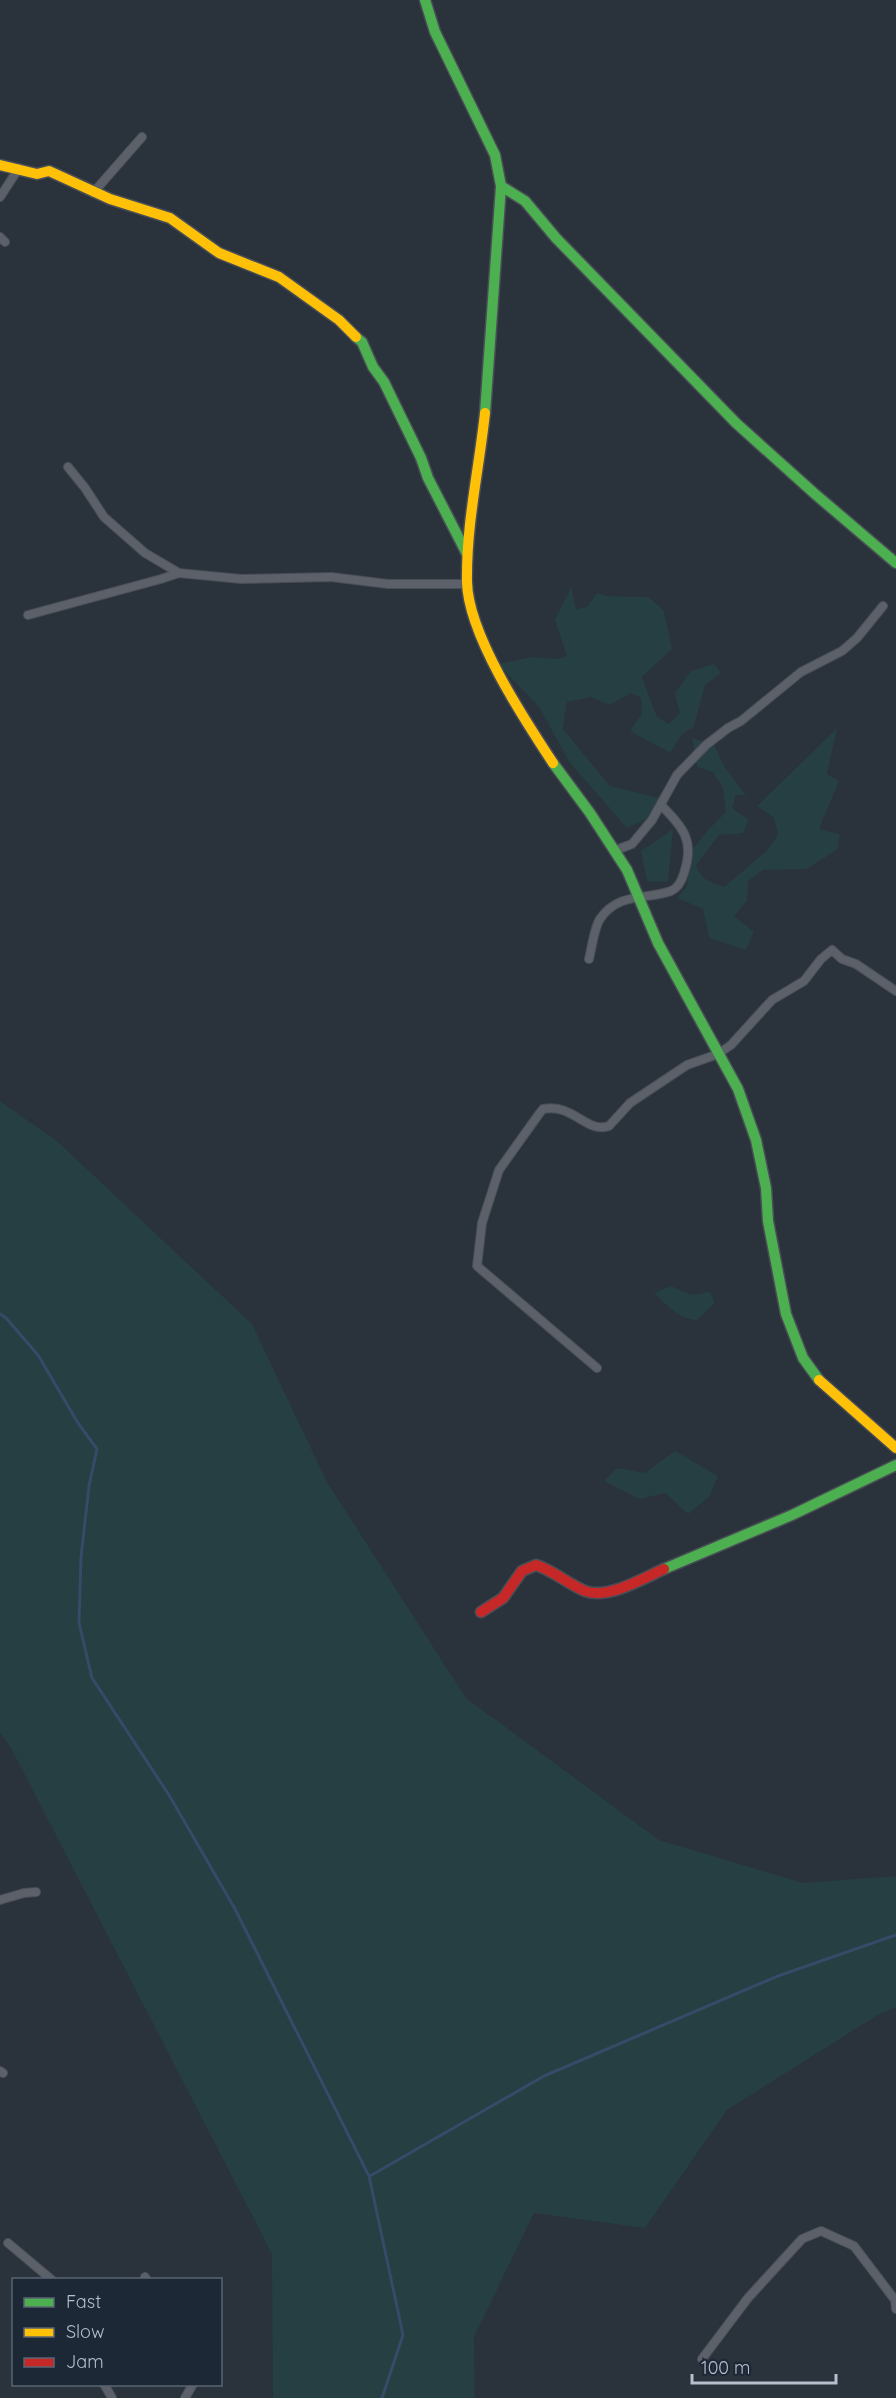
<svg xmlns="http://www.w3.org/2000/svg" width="896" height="2398" font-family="Quicksand,sans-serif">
  <rect width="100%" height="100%" fill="#2a323c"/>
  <path fill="#263f43" d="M571,587l5,22 11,-2 10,-14 11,3 41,1 15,14 8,38 -30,28 15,40 12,7 11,-11 -5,-20 16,-22 23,-7 7,9 -16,12 -11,42 -12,7 -12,19 -40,-22 12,-17 -1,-16 -10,-5 -21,12 -19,-8 -24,5 -4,27 47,57 52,13 -16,20 -19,9 -57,-65 -31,-56 -41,-43 34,-7 24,2 11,-3 -12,-36z
    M837,728l-10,46 12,7 -20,48 21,5 -2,15 -31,20 -44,1 -15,11 -1,20 -13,15 20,16 -8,18 -37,-12 -6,-29 -26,-11 10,-12 3,-33 16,-21 20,-20 -3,-24 -10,-16 -16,-5 -5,-29 23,8 9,20 22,29h-10l-4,13 17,12 -6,13 -24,2 -23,30c5,15 14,17 28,22l44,-37 10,-16 -4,-16 -17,-12z
    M673,829l-5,53 -21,-1 -6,-30z
    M0,1101l58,41 194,182 75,158 139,216 193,142 144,43 93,-7v131l-20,9 -149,94 -82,118 -111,-15 -60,124 1,61h-202l-1,-144 -261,-506 -11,-15z
    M671,1286l21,9 18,-3 5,11 -18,17c-19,-1 -30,-15 -43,-27z
    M675,1451l43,25 -9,21 -21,17 -23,-21 -25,6 -36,-18 13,-13 27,5z"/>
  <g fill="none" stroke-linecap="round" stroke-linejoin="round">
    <path stroke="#354b67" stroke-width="3" d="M0,1314l6,4 32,37 40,68 19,26 -8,37 -8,71 -2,66 13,55 77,117 66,114 134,267 34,159 -21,63
      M370,2176l174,-100 234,-100 118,-41"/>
    <defs>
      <path id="street" d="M93,193l49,-56
        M0,197l19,-29
        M0,237l5,5
        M68,467l17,21 19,29 41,36 34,20 62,6 90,-2 57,7h79
        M28,615l133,-36 18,-6
        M616,850l16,-6 20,-24 25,-45 29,-30 22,-17 13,-7 60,-49 41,-21 15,-13 26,-32
        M589,959c3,-12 5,-31 11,-40 18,-27 46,-19 71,-28 7,-3 11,-11 13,-18 11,-33 -1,-45 -23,-68
        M597,1368l-120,-102 5,-43 17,-53 40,-56 4,-5c31,-6 43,25 66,17l21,-23 57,-38 31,-11 13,-9 41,-45 32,-19 17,-22 11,-9 10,9 14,5 40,27
        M0,1900l24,-7 12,-1
        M0,2071l3,2
        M8,2243l44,37
        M145,2277l2,3
        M702,2359l46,-61 54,-59 19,-8 33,15 41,54 1,9
        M104,2384l8,14
        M185,2398l8,-14"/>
      <path id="fast" d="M425,0l10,32 60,123 6,31 -16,227
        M501,186l24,15 31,37 180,185 79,71 81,69
        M356,337l6,5 11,25 11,15 37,76 7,20 39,76
        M553,763l37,50 37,57 31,73 80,146 18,51 10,48 2,33 18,93 17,44 16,22
        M664,1569l128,-54 104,-50"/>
      <path id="slow" d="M0,165l37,9 12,-3 61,28 60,19 49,35 60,24 60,43 17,17
        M485,413c-6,56 -19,112 -18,169 1,52 57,137 86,181
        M819,1380l77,68"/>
      <path id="jam" d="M481,1612l22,-14 19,-27 14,-6c18,6 32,19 49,26 22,9 59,-13 79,-22"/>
    </defs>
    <use href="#street" stroke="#494e56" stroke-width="10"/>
    <use href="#fast" stroke="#494e56" stroke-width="13"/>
    <use href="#slow" stroke="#494e56" stroke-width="13"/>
    <use href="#jam" stroke="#494e56" stroke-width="13"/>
    <use href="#street" stroke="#5b6069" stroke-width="8"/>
    <use href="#fast" stroke="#4caf50" stroke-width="10"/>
    <use href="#slow" stroke="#ffc107" stroke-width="10"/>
    <use href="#jam" stroke="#c62828" stroke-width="10"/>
  </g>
  <rect x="12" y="2278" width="210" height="108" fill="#1d2837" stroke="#5a6473" stroke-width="1.5"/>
  <rect x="24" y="2298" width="30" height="9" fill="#4caf50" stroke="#5a6473" stroke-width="1.5"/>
  <text x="66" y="2308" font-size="18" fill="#b5becc">Fast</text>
  <rect x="24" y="2328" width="30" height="9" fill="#ffc107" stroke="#5a6473" stroke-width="1.5"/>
  <text x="66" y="2338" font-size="18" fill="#b5becc">Slow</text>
  <rect x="24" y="2358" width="30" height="9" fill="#c62828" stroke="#5a6473" stroke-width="1.5"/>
  <text x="66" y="2368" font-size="18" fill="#b5becc">Jam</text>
  <path d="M692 2374v9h144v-9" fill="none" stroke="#b5becc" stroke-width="3"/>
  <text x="701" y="2374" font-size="18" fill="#b5becc" stroke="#1d2837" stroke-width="4.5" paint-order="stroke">100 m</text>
</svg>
